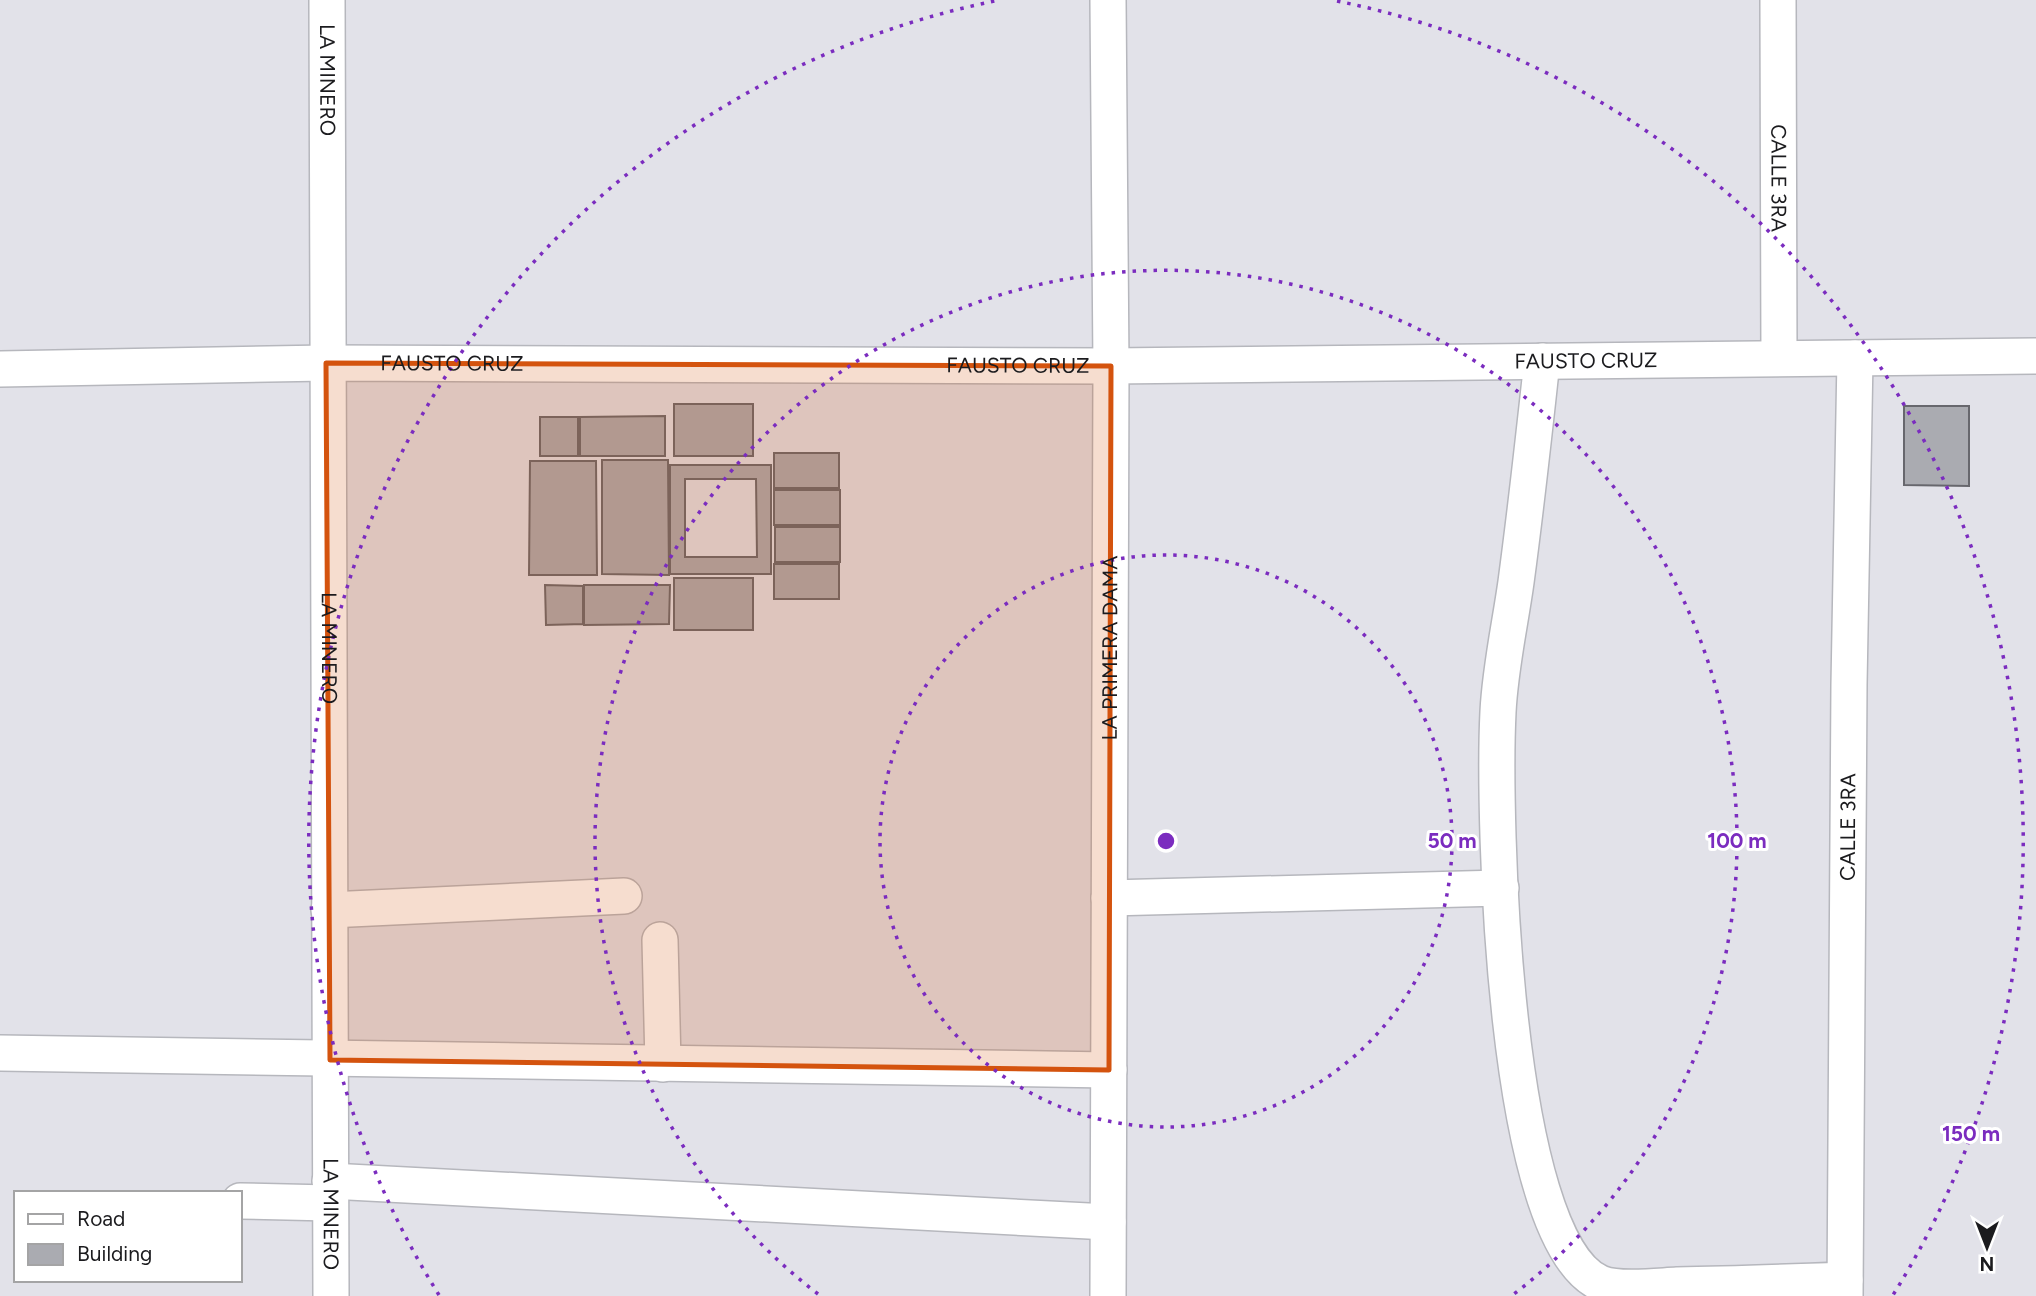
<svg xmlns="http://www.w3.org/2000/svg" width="2036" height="1296" font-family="Figtree,sans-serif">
  <rect width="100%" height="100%" fill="#e2e2e9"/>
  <path fill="#aaabb1" stroke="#67676d" stroke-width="2" fill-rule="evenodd" d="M674,404h79v52h-79z
    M1904,406h65v80l-65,-1z
    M665,416v40h-85v-39z
    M540,417h38v39h-38z
    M774,453h65v35h-65z
    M602,460h66l1,115 -67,-1z
    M530,461h66l1,114h-68z
    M670,465h101v109h-101zM685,479h71l1,78h-72z
    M774,490h66v35h-66z
    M775,527h65v35h-65z
    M774,564h65v35h-65z
    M674,578h79v52h-79z
    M545,585l38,1v38l-37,1z
    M584,585h86l-1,39 -85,1z"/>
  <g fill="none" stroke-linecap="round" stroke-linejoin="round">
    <defs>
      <g id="minor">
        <path id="s1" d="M327,0l4,1296"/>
        <path id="s2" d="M1778,0l1,358"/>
        <path d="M1542,361c-8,74 -16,147 -26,221 -6,43 -16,87 -18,130 -5,101 4,528 102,571 18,8 57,3 77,2 56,-1 112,-3 168,-5"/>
        <path id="s3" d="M0,369l326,-6 785,3 925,-10"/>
        <path d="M1109,898l392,-10"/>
        <path d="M329,910l295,-14"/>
        <path d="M660,940l3,124"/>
        <path d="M0,1053l1109,17"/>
        <path d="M330,1181l778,41"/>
        <path d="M240,1201l90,2"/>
        <path id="s4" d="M1108,1296l3,-930 -3,-366"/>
        <path id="s5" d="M1845,1296l4,-611 6,-327"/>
      </g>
    </defs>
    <use href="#minor" stroke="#b6b7bd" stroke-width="38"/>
    <use href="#minor" stroke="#fff" stroke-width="35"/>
  </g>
  <path fill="#d4530e" fill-opacity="0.2" stroke="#d4530e" stroke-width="5" stroke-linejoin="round" d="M326,363l785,3 -2,704 -779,-10z"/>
  <g fill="none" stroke="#7b2cbf" stroke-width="3.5" stroke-dasharray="3.5 7">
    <circle cx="1166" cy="841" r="286"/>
    <path d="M818 1294A571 571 0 1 1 1514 1294"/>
    <path d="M439 1295A857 857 0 0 1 995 1M1337 1A857 857 0 0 1 1893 1295"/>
  </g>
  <g text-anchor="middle" stroke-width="6" stroke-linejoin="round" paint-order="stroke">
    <g font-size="21" fill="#1b1b1e" stroke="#fff">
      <text dy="7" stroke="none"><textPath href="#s1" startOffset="80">LA MINERO</textPath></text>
      <text dy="7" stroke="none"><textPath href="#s2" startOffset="178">CALLE 3RA</textPath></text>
      <text dy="7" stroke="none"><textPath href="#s3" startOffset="1586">FAUSTO CRUZ</textPath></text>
      <text dy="7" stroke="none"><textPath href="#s3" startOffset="452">FAUSTO CRUZ</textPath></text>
      <text dy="7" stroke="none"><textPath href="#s3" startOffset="1018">FAUSTO CRUZ</textPath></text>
      <text dy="7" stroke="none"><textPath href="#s1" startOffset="648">LA MINERO</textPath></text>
      <text dy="7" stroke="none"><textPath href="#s4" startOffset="648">LA PRIMERA DAMA</textPath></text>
      <text dy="7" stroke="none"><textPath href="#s5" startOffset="469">CALLE 3RA</textPath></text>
      <text dy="7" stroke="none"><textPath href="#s1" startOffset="1214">LA MINERO</textPath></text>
    </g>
  </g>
  <circle cx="1166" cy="841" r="10" fill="#7b2cbf" stroke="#fff" stroke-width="3.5"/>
  <g font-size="21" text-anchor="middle" font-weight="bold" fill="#7b2cbf" stroke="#fff" stroke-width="6" stroke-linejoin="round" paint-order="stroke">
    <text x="1452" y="848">50 m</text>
    <text x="1737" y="848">100 m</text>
    <text x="1971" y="1141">150 m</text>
  </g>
  <rect x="14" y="1191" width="228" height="91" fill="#ffffff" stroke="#a4a4a5" stroke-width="2"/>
  <rect x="28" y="1214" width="35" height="10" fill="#ffffff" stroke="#a4a4a5" stroke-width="2"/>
  <text x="77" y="1226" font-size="21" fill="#1b1b1e">Road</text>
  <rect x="28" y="1244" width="35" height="21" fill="#aaabb1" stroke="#a4a4a5" stroke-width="2"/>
  <text x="77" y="1261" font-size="21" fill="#1b1b1e">Building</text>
  <g transform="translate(1987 1247) rotate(180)" stroke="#ffffff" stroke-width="5" paint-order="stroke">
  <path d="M0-5L12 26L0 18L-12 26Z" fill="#1b1b1e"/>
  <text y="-10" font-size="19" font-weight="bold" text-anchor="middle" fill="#1b1b1e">N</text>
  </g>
</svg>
